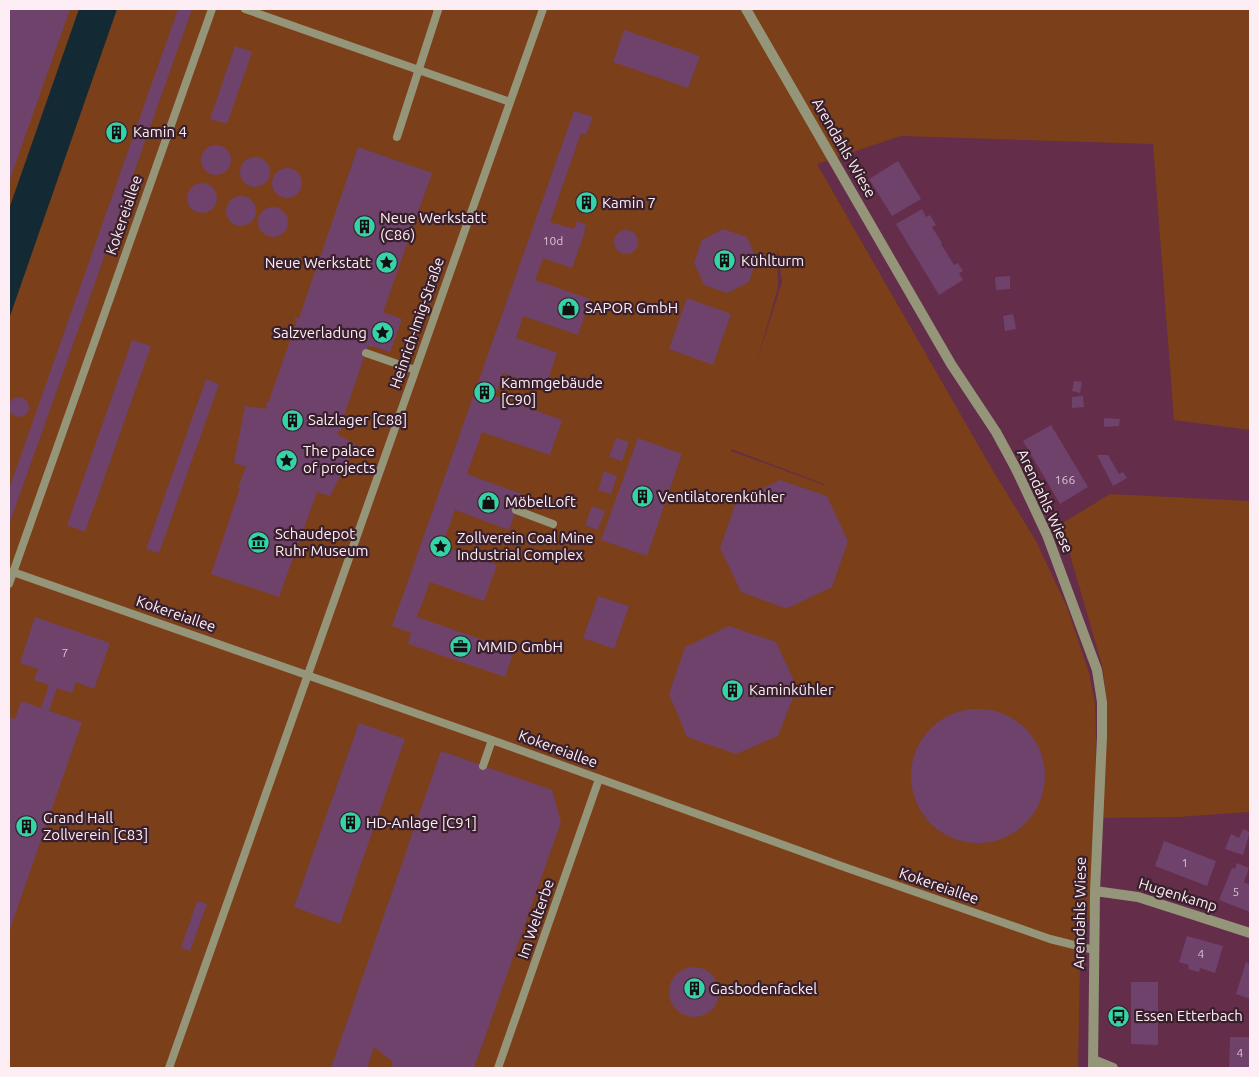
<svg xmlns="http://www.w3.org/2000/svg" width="1259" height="1077" font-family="Ubuntu,sans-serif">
  <rect width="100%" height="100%" fill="#642d4a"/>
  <path fill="#7b3f19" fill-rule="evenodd" d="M9,9h1241v421l-76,-10 -21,-276 -252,-8 -84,28 172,300 47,77 31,66 22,66 6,30 1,33 -2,154 -14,74 -2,104h-1069zM777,247l5,35 -25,79 21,-73zM731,449l93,35v1l-93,-34z
    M1110,494l140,7v301l-1,10 -71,5 -79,1 8,-116 -5,-37 -41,-141z"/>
  <path fill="#132933" d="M79,9h38l-108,310v-110z"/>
  <path fill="#6f426c" d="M9,9h61l-61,173z
    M178,9h14l-183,516v-36z
    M624,30l76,26 -12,32 -75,-26z
    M235,46l17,6 -25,72 -17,-5z
    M574,111l19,6 -7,18 -5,-2 -31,89 24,7 3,-8 9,4 -2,7h1l-13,36 -29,-10 -8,22 55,19 -12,36 -55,-19 -7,22 41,15 -12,35 -42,-15 -8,23 67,24 -12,35 -68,-23 -15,42 55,20 -13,36 -54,-20 -13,36 55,19 -13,36 -54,-19 -13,35 97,34 -9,26 -97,-33 3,-11 -19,-7z
    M107 132a10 10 0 1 1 20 0a10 10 0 1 1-20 0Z
    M201 160a15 15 0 1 1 30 0a15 15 0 1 1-30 0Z
    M358,147l74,26 -49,139 19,7 -12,33 -18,-6 -1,1 -3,-1 -28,81 2,1 -1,3 -2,-1 -2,4 19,11 -26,51 -13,-4 -38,105 -68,-23 29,-86h-2l8,-21 -12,-4 11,-57 21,3 2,-3 -2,-1v-3l2,1 29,-82 -3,-1 2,-3 3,1z
    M240 172a15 15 0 1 1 30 0a15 15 0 1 1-30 0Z
    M898,161l23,38 -29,17 -23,-37z
    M272 183a15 15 0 1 1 30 0a15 15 0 1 1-30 0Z
    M187 198a15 15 0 1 1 30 0a15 15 0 1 1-30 0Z
    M226 211a15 15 0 1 1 30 0a15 15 0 1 1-30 0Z
    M580.5 205a5.5 5.5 0 1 1 11 0a5.5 5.5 0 1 1-11 0Z
    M258 222a15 15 0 1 1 30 0a15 15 0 1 1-30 0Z
    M922,209l4,8 4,-2 6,10 -4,2 10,16 -1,1 13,21 4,-2 5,8 -4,2 4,7 -24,15 -43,-71z
    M723,229l24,8 10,22 -8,23 -22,11 -23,-8 -10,-22 8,-23z
    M614 242a12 12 0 1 1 24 0a12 12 0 1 1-24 0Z
    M1010,276v13l-14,1 -1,-13z
    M687,298l44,16 -18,51 -44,-16z
    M1013,314l3,15 -11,2 -2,-15z
    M132,340l19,6 -66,186 -18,-7z
    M206,379l13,5 -60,169 -13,-4z
    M1074,381l8,1 -2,11 -8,-2z
    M1083,396l1,11 -12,1v-11z
    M9 407a10 10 0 1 1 20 0a10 10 0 1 1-20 0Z
    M1104,418l16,1 -1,7 -15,1z
    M1051,425l37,62 -28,17 -37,-63z
    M616,438l13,4 -7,19 -13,-4z
    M638,438l44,16 -35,102 -46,-16z
    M1097,455h11l11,19 4,-2 4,6 -14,8z
    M604,471l13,5 -6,18 -13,-4z
    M780,480l47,16 21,45 -16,46 -42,20 -5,1 -44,-16 -21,-44 16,-46z
    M592,506l13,5 -7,19 -13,-5z
    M598,596l31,10 -15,43 -31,-11z
    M35,617l75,26 -16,46 -18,-7 -4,11 -15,-5 -8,23 33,11 -73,210v-215l6,2 6,-18 20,7 8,-23 -15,-5 4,-11 -18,-6z
    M729,626l47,16 21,45 -19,49 -42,18 -49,-17 -18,-43 16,-47z
    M911 776a67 67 0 1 1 134 0a67 67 0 1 1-134 0Z
    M359,723l46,16 -65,185 -46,-17z
    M441,751l111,39 9,32 -87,246h-83l2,-6 -19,-15 -7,21h-36z
    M1243,829l7,3 -7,23 -18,-6 6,-15 8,4z
    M1164,841l52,20 -9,25 -52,-20z
    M1237,863l12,5 -5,14 6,3v27l-31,-12 13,-32 3,1z
    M197,901l10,3 -17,47 -9,-3z
    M1187,936l36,10 -8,27 -15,-5 -1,4 -11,-3 1,-4 -10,-3z
    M1246,962l4,2v35l-14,-5z
    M669 992a25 25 0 1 1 50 0a25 25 0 1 1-50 0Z
    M1131,982h27v63l-27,-1z
    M1230,1037h20v31h-21z"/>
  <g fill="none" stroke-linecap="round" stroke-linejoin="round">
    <path stroke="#949579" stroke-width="8" d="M245,9l265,93
      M397,137l41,-127 -1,-1
      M366,353l49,17
      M516,510l37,14
      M13,572l479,168 355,128 203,71 44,11
      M9,584l203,-575
      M483,766l9,-26
      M169,1068l374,-1059
      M498,1068l101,-289"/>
    <path stroke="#949579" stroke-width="10" d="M746,9l205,355 45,68 19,35 32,68 50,135 5,32v35l-7,154 -2,177
      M1095,891l43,6 112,36
      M1093,1060l20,8"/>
  </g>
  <defs>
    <symbol id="building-disc" viewBox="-11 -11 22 22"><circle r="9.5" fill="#33d4a8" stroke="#39202c"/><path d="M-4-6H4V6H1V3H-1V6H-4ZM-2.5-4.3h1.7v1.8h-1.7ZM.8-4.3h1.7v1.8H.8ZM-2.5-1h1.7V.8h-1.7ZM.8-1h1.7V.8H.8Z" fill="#111"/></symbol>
    <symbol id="sight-disc" viewBox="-11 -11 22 22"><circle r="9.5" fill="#33d4a8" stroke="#39202c"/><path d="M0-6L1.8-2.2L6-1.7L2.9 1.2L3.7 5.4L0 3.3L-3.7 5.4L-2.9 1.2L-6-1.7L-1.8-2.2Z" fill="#111"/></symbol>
    <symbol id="shop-disc" viewBox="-11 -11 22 22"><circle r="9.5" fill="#33d4a8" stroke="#39202c"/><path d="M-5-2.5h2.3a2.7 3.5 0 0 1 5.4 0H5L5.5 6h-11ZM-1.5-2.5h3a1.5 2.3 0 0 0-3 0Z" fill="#111"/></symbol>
    <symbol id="museum-disc" viewBox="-11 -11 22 22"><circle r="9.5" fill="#33d4a8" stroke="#39202c"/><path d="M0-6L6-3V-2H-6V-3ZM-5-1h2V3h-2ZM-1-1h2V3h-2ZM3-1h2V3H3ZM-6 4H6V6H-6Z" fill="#111"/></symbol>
    <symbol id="office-disc" viewBox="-11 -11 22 22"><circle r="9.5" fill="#33d4a8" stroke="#39202c"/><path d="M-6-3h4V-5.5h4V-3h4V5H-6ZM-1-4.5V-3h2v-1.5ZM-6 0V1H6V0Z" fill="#111"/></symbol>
    <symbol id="bus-disc" viewBox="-11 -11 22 22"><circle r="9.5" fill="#33d4a8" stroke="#39202c"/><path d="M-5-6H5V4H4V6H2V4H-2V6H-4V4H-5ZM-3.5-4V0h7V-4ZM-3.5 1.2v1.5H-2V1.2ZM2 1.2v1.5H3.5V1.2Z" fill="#111"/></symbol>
  </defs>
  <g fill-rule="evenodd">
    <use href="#building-disc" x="104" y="120" width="25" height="25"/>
    <use href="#building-disc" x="574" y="190" width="25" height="25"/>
    <use href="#building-disc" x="352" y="214" width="25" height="25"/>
    <use href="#building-disc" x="712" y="248" width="25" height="25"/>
    <use href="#sight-disc" x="374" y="250" width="25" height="25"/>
    <use href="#shop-disc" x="556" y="296" width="25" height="25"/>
    <use href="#sight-disc" x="370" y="320" width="25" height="25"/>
    <use href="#building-disc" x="472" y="380" width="25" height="25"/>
    <use href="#building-disc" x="280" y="408" width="25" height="25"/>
    <use href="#sight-disc" x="274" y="448" width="25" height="25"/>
    <use href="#building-disc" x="630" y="484" width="25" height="25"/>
    <use href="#shop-disc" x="476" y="490" width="25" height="25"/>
    <use href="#museum-disc" x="246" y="530" width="25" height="25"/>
    <use href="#sight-disc" x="428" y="534" width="25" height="25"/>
    <use href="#office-disc" x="448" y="634" width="25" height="25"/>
    <use href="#building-disc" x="720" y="678" width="25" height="25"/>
    <use href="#building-disc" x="338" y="810" width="25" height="25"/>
    <use href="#building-disc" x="14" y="814" width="25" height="25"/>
    <use href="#building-disc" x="682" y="976" width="25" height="25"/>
    <use href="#bus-disc" x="1106" y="1004" width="25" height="25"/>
  </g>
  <g text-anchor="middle" stroke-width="4.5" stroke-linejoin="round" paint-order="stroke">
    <g font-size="12" fill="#dac3d3">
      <text x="553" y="245">10d</text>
      <text x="1065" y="484">166</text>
      <text x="65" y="657">7</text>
      <text x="1185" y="867">1</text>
      <text x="1236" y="896">5</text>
      <text x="1201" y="958">4</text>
      <text x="1240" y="1057">4</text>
    </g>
    <g font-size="15" fill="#fdeef5" stroke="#39202c" text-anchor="start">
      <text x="133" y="137">Kamin 4</text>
      <text x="602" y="208">Kamin 7</text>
      <text x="380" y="223">Neue Werkstatt<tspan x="380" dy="17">(C86)</tspan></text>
      <text x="741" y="266">Kühlturm</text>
      <text x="371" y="268" text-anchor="end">Neue Werkstatt</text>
      <text x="585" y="313">SAPOR GmbH</text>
      <text x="367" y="338" text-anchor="end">Salzverladung</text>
      <text x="501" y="388">Kammgebäude<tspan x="501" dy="17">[C90]</tspan></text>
      <text x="308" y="425">Salzlager [C88]</text>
      <text x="303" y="456">The palace<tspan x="303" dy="17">of projects</tspan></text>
      <text x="658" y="502">Ventilatorenkühler</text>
      <text x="505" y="507">MöbelLoft</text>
      <text x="275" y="539">Schaudepot<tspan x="275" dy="17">Ruhr Museum</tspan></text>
      <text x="457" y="543">Zollverein Coal Mine<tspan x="457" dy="17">Industrial Complex</tspan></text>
      <text x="477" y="652">MMID GmbH</text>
      <text x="749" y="695">Kaminkühler</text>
      <text x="43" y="823">Grand Hall<tspan x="43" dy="17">Zollverein [C83]</tspan></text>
      <text x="366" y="828">HD-Anlage [C91]</text>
      <text x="710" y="994">Gasbodenfackel</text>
      <text x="1135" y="1021">Essen Etterbach</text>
    </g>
    <g font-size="15" fill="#fdeef5" stroke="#39202c">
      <text transform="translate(844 148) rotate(60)" y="5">Arendahls Wiese</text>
      <text transform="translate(124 215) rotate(-71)" y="5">Kokereiallee</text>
      <text transform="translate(417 323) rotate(-71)" y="5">Heinrich-Imig-Straße</text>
      <text transform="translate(1045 501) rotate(65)" y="5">Arendahls Wiese</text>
      <text transform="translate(176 614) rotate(19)" y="5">Kokereiallee</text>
      <text transform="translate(558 749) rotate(20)" y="5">Kokereiallee</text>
      <text transform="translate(939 886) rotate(19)" y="5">Kokereiallee</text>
      <text transform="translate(1178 895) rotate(17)" y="5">Hugenkamp</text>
      <text transform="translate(1080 913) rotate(-89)" y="5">Arendahls Wiese</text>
      <text transform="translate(536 919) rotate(-71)" y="5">Im Welterbe</text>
    </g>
  </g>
  <rect width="1259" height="1077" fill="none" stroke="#fdeef5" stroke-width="20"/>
</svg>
